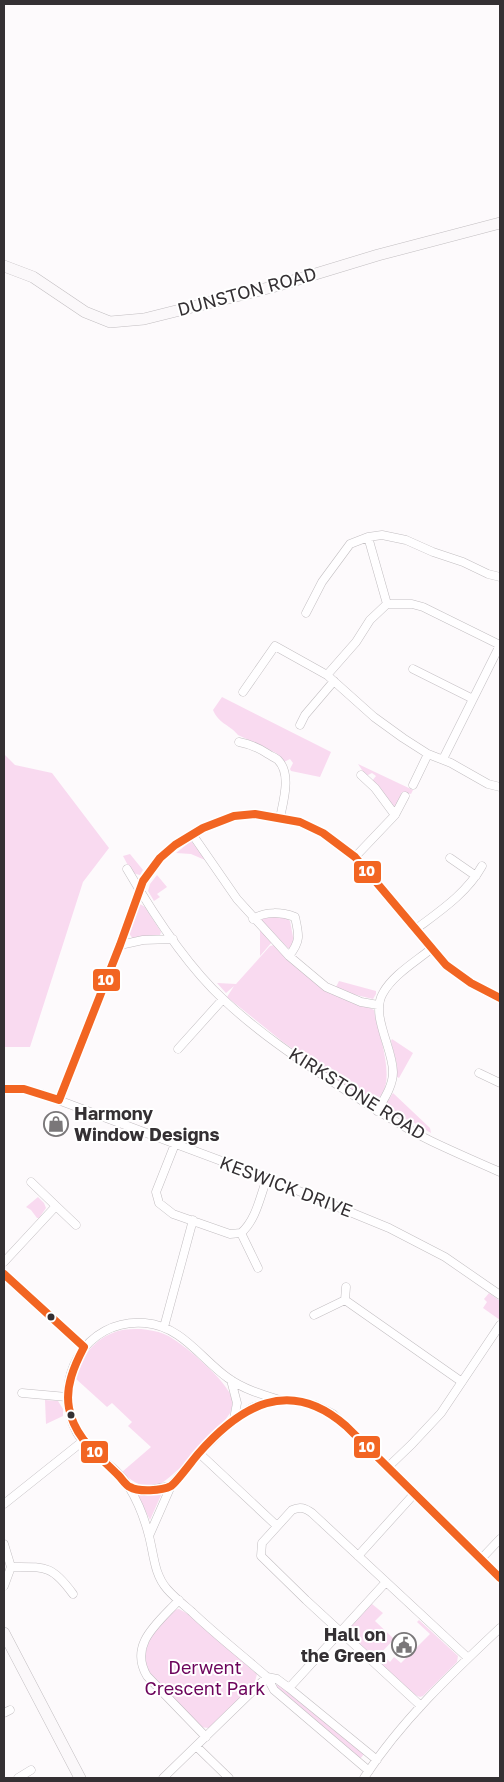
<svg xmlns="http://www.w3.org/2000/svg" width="504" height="1782" font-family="'Golos Text',sans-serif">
  <rect width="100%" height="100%" fill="#fdfafc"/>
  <path fill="#f9daf0" d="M222,697l109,55 -11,25 -29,-6 -1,-2 3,-6 -3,-4 -6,3 -8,-9 -38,-18c-9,-11 -19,-11 -25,-25z
    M4,754l11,11 37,8 57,75 -26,34 -53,165h-26z
    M358,764l55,26 -2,4 -9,-2 -6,14 -4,1 -20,-26 4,-5 -4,-3 -6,3z
    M191,841l14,18v1l-14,-6 -15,-1z
    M130,854l13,16 -3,5 -8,-2 -9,-17z
    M157,875l10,12 -10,7 3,3 -6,4 -6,-10 2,-7z
    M140,904l5,3 16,25 -1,3 -27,4 -5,-7 9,-26z
    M275,917h10l5,4 4,21 -4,6h-2l-27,-28 1,-2z
    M260,930l12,12 -12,14z
    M274,945l32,30 68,35c3,21 28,81 -2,92l-6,-2 -83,-58 -56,-45 7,-11 -8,7 -9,-10 19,1 34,-38z
    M339,981l37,10v3l-3,5 -21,-5 -16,-7z
    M392,1039l21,14 -14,25 -2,-1v-12l-6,-24z
    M393,1093l37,35 1,5 -18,-11 -24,-9 -4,-3v-5z
    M38,1197l6,6 2,5 -7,10h-2l-6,-8 -5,-3z
    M489,1293l11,8v19l-17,-12 4,-6 -3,-3z
    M141,1329c7,1 16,2 23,5 16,6 65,48 68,65 1,2 0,9 -1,12 -4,11 -63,73 -75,75 -13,3 -25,-5 -34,-14l29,-25 -23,-21 4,-4 -20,-19 -5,4 -32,-29c6,-22 20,-40 43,-47 7,-2 16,-2 23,-2z
    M45,1400l13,1 5,8v7l-17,8z
    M162,1493l-12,27 -13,-26z
    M372,1604l11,9 -8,8 19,18 -13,14 9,9 4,-5 7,6 29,-29 -13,-12 2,-2 39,36 -1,6 -34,34 -3,1 -5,-2 -66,-61 2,-8z
    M179,1609l9,5 69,60 -3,11 -45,43 -10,-1 -55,-61c2,-30 11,-34 30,-56z
    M278,1683l86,71 -4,5 -86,-71z"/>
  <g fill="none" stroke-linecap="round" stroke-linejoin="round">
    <defs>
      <path id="street" d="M368,537l19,67
        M306,613l16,-31 28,-38 18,-7 14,-2 24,5 27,12 30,10 25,12 12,3
        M413,669l60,30
        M327,675l29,-33 14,-22 17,-16h25l11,3 77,38
        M243,692l32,-46 52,29 47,42 29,21 25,16 23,9 37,21 12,3
        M300,725l5,-10 29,-34
        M239,742c11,2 20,6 29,12 3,2 8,4 10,6 14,14 5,42 2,58
        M443,759l57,-114
        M361,775l14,13 20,27
        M413,785l15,-31
        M192,834l45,65 52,57 37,31 35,15 17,3
        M355,857l40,-42 10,-19
        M450,858l26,18
        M127,869c25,43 60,97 97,131 34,32 74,59 112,84 31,20 62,41 95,57 23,11 46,21 69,31
        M253,919c12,-8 29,-7 42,-2 4,18 6,24 -6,39
        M416,929c24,-18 51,-36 66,-63
        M120,945l23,-5 30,-1
        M178,1049l45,-50
        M479,1073l21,10
        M4,1089h20l18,5 225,84 122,50 56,29 55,38
        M59,1100l61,-155 23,-64 17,-23 15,-13 28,-17 31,-12 21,-2 45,8 23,11 32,24 91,108 25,18 29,15
        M377,1111c7,-12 16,-25 16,-39 0,-24 -23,-57 -10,-79 10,-18 32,-31 48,-44
        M175,1144l-19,48 3,11 14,11 57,20 11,-1c15,-13 19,-36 26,-55
        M56,1206l20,19
        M241,1233l17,35
        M4,1262l52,-56 -25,-24
        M4,1274l80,73
        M345,1300l117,82
        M314,1315l31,-15 1,-13
        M164,1327l29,-107
        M231,1380l6,23 -3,16
        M22,1393l45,4
        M280,1400c-17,-5 -37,-11 -52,-22 -27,-19 -46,-52 -83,-55 -61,-5 -95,59 -68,110 12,22 40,32 52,54 9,15 16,33 20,49 5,19 5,38 18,53 8,9 17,16 25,23 24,23 50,43 75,65l10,2 12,9 88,72
        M199,1453l78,73
        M388,1467l24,-23 29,-31 59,-88
        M129,1487l15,4 27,-5
        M4,1504l79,-63
        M149,1536l22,-50 28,-33 35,-34 19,-12 27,-7 17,1 18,4 18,9 167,164
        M4,1544l7,23 -7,19
        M358,1556l57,-63
        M481,1559l19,-20
        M11,1567c35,0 41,-2 62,27
        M179,1600c-20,22 -51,44 -32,76l59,61
        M289,1688l97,-106
        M421,1706l-115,-106 -45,-44 1,-13 30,-33c8,-4 13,-2 20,3l156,145
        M4,1713l6,-3
        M197,1747l32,31
        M18,1778l13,-8
        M163,1778l104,-101 7,13 95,81
        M364,1778c37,-57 87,-104 136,-150"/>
      <path id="secondary" d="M4,266l29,11 52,35 25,10 34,-3 132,-33 102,-31 122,-32
        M4,1633l76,145"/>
    </defs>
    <use href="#street" stroke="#c2bec1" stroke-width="9"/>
    <use href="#secondary" stroke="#c2bec1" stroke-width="12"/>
    <use href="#street" stroke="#fffeff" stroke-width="8"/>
    <use href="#secondary" stroke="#fbf8fa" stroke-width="11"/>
    <defs>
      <path id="bus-1" d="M4,1089h20l35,11 61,-155 23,-64 17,-23 15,-13 28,-17 31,-12 21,-2 45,8 23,11 32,24 91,108 25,18 29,15
        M4,1274l80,73c-10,19 -19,40 -15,61 5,29 28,46 48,66 4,3 8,11 13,13 8,5 32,4 41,-1 5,-3 21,-25 27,-32 42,-48 91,-78 148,-28l154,152"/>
    </defs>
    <use href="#bus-1" stroke="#fff" stroke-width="11"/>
    <use href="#bus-1" stroke="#f26522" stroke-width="8"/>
  </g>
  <defs>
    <symbol id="shop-ring" viewBox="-11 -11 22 22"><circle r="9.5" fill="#fff" stroke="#7a7779" stroke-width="1.5"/><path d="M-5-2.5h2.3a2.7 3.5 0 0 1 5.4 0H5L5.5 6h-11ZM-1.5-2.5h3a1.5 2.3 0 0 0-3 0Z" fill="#7a7779"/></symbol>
    <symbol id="civic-ring" viewBox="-11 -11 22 22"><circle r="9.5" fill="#fff" stroke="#7a7779" stroke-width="1.5"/><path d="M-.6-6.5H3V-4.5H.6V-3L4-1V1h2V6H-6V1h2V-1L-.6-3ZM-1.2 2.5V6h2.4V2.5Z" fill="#7a7779"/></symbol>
  </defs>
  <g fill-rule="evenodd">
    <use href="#shop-ring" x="42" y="1110" width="28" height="28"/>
    <use href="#civic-ring" x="390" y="1631" width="28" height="28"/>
  </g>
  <g fill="#343033" stroke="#fff" stroke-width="2">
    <circle cx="51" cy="1317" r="4.5"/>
    <circle cx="71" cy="1415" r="4.5"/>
  </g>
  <g text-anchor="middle" stroke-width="4" stroke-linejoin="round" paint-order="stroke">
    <g font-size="18" fill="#343033" stroke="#fff">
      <text transform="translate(247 292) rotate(-15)" y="6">DUNSTON ROAD</text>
      <text transform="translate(357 1094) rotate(32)" y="6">KIRKSTONE ROAD</text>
      <text transform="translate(286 1187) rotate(21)" y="6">KESWICK DRIVE</text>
    </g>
    <g font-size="18" font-weight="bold" fill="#343033" stroke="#fff" text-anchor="start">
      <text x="74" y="1120">Harmony<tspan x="74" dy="21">Window Designs</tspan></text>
      <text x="386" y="1641" text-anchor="end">Hall on<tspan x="386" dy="21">the Green</tspan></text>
    </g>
    <g font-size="18" fill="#6c035b" stroke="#fff">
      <text x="205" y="1674">Derwent<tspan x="205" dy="21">Crescent Park</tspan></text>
    </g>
  </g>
  <g stroke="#fff" stroke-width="2">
    <rect x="353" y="860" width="29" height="24" rx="5" fill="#f26522"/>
    <rect x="92" y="968" width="29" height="24" rx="5" fill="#f26522"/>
    <rect x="353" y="1435" width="28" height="24" rx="5" fill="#f26522"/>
    <rect x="80" y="1440" width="29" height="24" rx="5" fill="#f26522"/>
  </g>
  <g font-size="14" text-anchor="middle" font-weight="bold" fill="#fff">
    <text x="367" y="876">10</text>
    <text x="106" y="985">10</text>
    <text x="367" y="1452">10</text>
    <text x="95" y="1457">10</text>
  </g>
  <rect width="504" height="1782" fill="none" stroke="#343033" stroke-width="10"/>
</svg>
